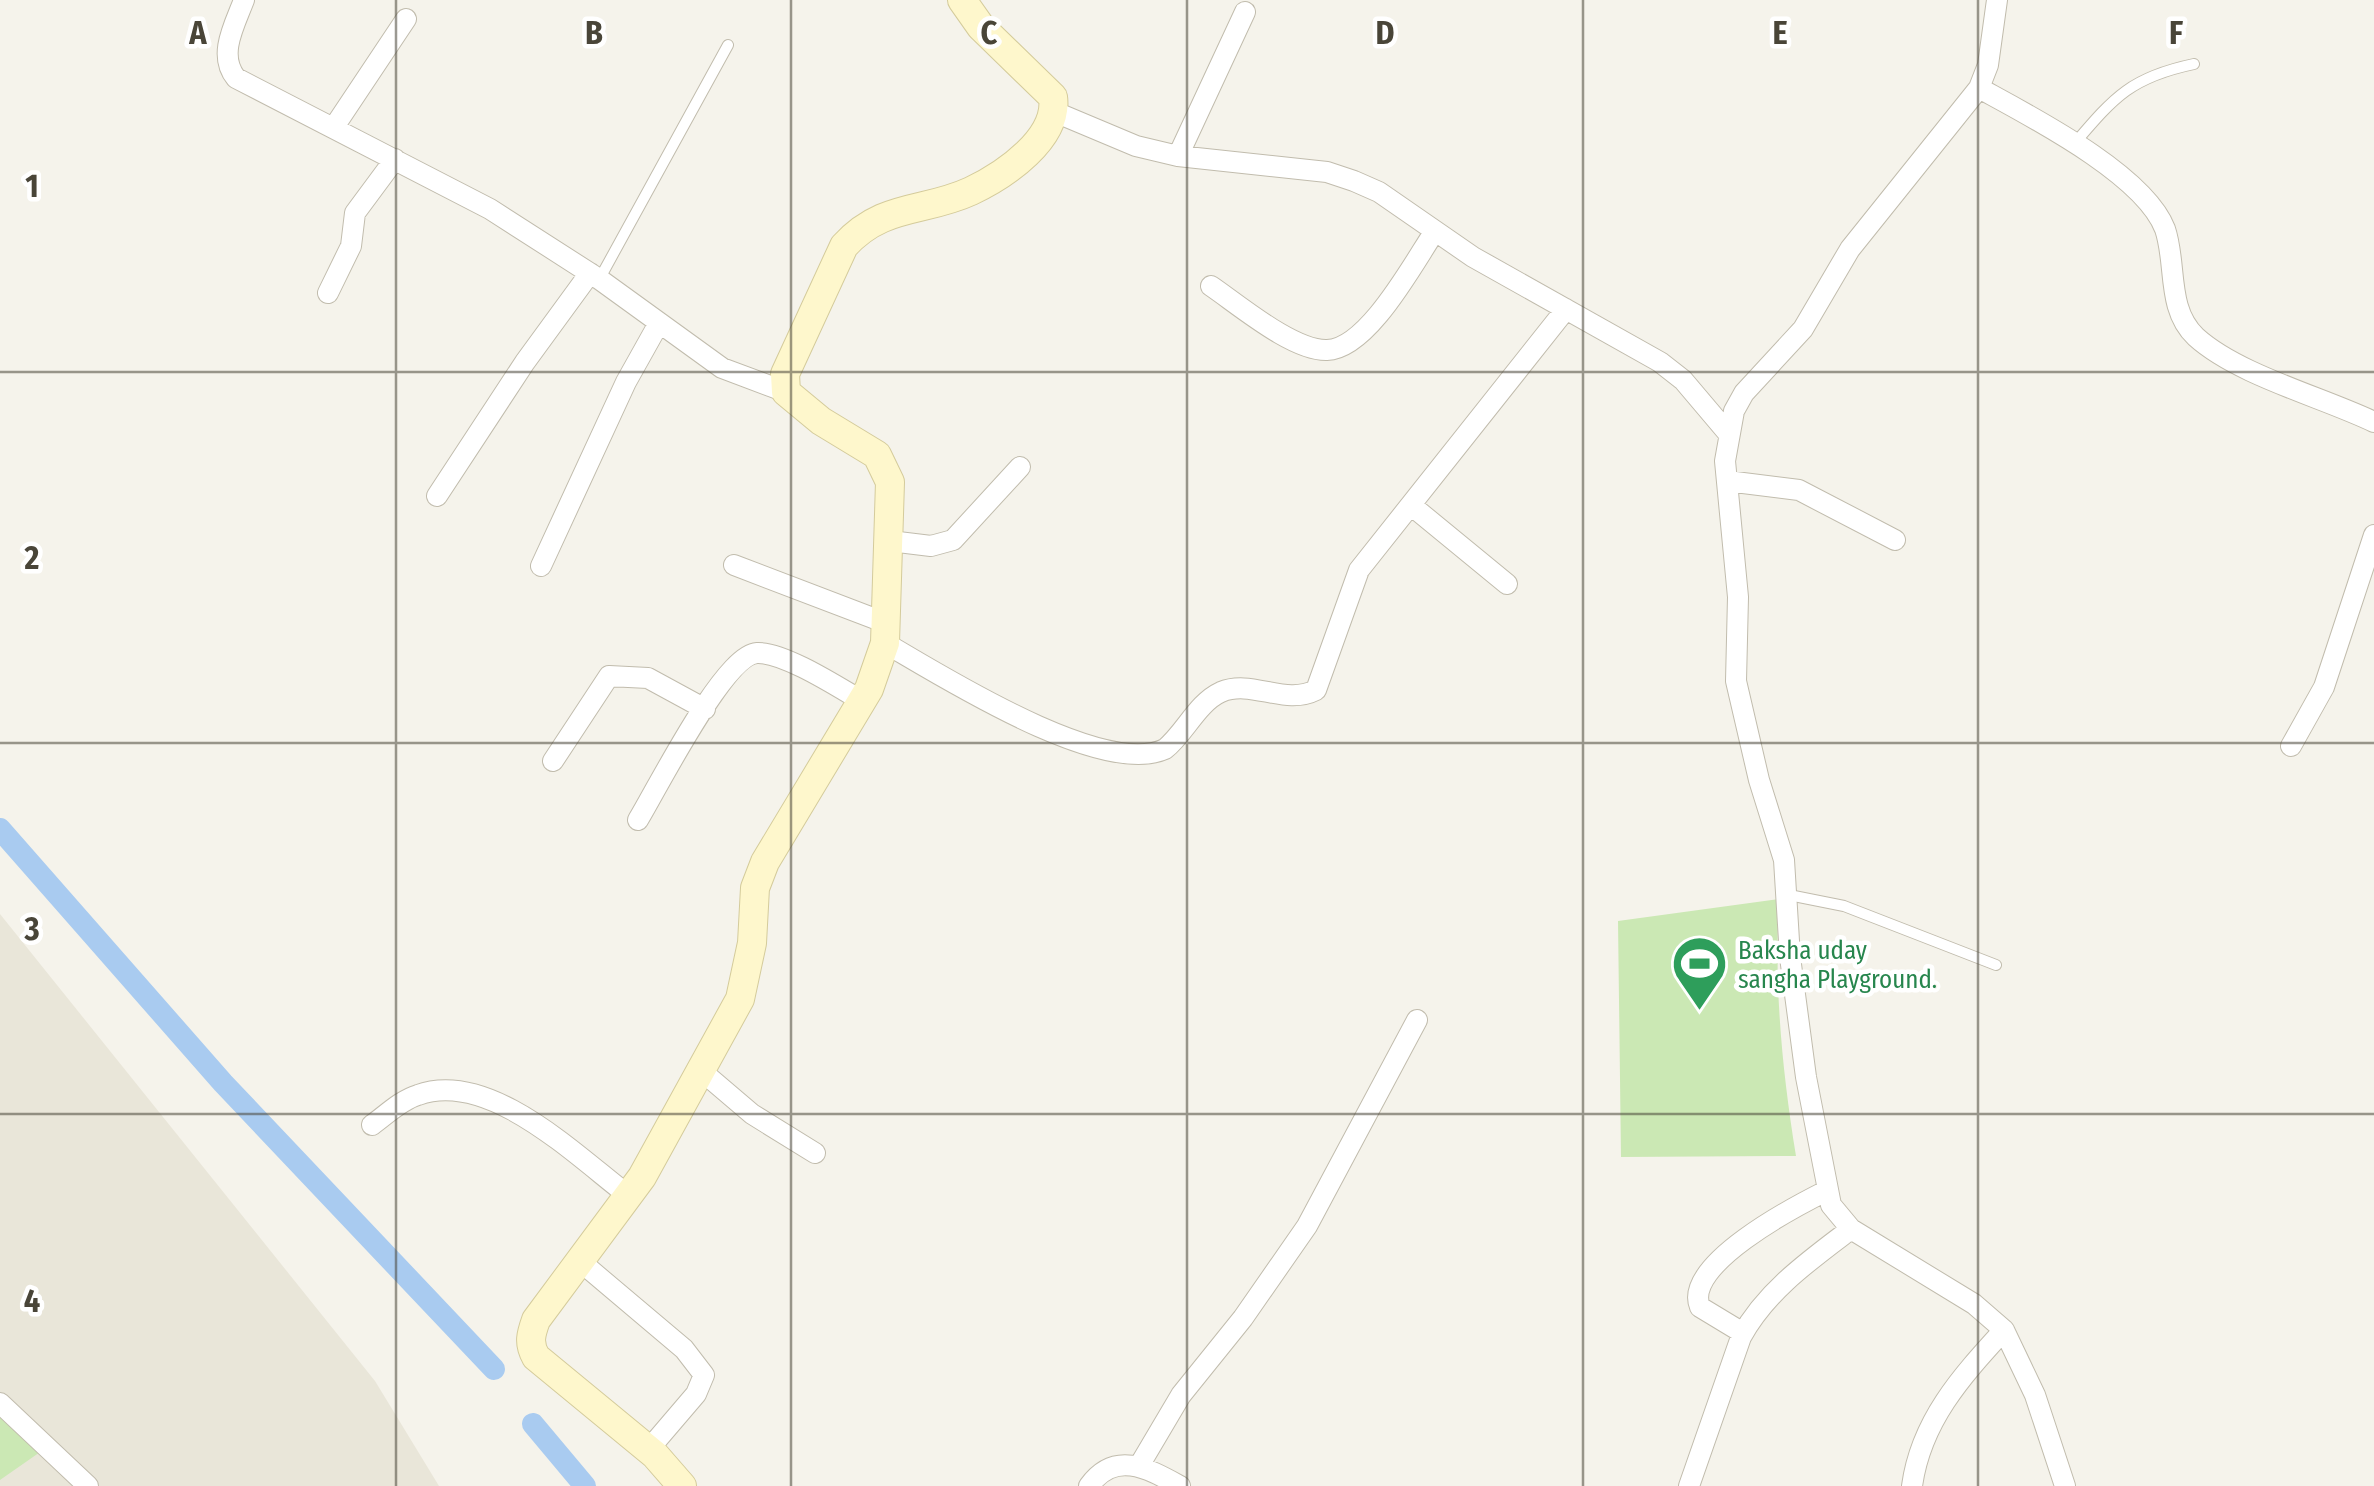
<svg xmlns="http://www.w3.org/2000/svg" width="2374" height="1486" font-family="'Fira Sans Condensed',sans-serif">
  <rect width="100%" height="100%" fill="#f5f3eb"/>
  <path fill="#e9e6d9" d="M0,914l375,467 64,105h-439z"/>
  <path fill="#cbe8b4" d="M1779,899c-5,87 3,171 17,257l-175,1 -3,-236z
    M0,1404l43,46 -43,30z"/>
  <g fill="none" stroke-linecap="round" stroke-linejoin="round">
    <path stroke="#a9cbf0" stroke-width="22" d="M0,829l223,254 271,286
      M533,1424l52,62"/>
    <defs>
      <path id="lane" d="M2075,143c40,-47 57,-66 119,-79
        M600,278l128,-233
        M1789,895l55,11 152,59"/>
      <path id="street" d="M244,0c-9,24 -27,55 -8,78l254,131 109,70 123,89 64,24
        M1997,0l-9,65 -9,23 -129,161 -47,80 -59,64 -10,18 -9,50 13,136 -2,84 23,99 25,80 6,97 16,120 25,128 20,24 123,75 30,26 31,65 30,91
        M1979,88c51,28 165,86 186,141 12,35 1,80 31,108 42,38 126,60 178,85
        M1055,112l81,34 42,10 149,16 27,9 25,11 94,65 187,105 23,18 44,52
        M334,127l72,-108
        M1178,156l67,-144
        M1211,286c28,19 82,65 116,64 41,-1 87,-88 108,-119
        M328,293l23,-47 4,-33 40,-54
        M1727,481l72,9 96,50
        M437,496l88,-134 65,-89
        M1412,506l95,78
        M890,541l41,5 22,-6 67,-73
        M734,565l152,58
        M541,566l85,-184 33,-59
        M885,643c57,33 218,135 280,106 20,-16 32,-46 56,-57 31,-13 64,14 95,-2l43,-120 207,-261
        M2291,746l33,-59 50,-152
        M553,761l56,-85 39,2 57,31
        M638,820c19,-31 86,-165 119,-167 27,-1 81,34 105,48
        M698,1068l54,46 63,39
        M372,1125c14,-10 29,-25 46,-30 71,-26 157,60 211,101
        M581,1262l103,87 20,26 -8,19 -47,55
        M1743,1333l-43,-26c-18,-42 96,-101 126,-116
        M0,1403l88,83
        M1139,1466l42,-71 62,-77 64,-92 110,-206
        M1089,1486c26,-36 58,-18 91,0
        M1689,1486l52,-149c25,-46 69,-77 110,-108
        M1912,1486c9,-65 49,-109 92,-156"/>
      <path id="secondary" d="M682,1486l-27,-31 -119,-98c-8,-14 -5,-23 0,-37l106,-143 98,-178 12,-56 3,-55 10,-26 104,-173 16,-46 5,-161 -13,-27 -56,-34 -35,-29 -1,-18 59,-128c39,-43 80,-33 127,-55 34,-16 88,-53 82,-94l-72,-70 -19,-27"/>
    </defs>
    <use href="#lane" stroke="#c1bcad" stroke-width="12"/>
    <use href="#street" stroke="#c1bcad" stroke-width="22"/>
    <use href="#secondary" stroke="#d4cb9b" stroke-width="30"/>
    <use href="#lane" stroke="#fff" stroke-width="10"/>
    <use href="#street" stroke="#fff" stroke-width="20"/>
    <use href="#secondary" stroke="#fef7cc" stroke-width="28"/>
  </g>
  <path fill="none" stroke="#494538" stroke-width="2.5" stroke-opacity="0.55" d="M396,0v1486M791,0v1486M1187,0v1486M1583,0v1486M1978,0v1486M0,372h2374M0,743h2374M0,1114h2374"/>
  <defs>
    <symbol id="stadium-pin" viewBox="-11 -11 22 30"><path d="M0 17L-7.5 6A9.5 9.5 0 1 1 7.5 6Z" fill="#2e9e5b" stroke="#fff"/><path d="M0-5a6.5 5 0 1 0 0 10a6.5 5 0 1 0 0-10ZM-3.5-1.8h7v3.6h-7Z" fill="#fff"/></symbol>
  </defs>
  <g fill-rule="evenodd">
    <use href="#stadium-pin" x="1668" y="932" width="63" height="86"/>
  </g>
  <g text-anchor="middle" stroke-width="9" stroke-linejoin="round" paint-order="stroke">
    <g font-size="25" fill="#27864d" stroke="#fff" text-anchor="start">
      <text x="1738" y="959">Baksha uday<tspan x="1738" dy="29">sangha Playground.</tspan></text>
    </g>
  </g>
  <g font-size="32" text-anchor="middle" font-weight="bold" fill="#494538" stroke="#fff" stroke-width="9" stroke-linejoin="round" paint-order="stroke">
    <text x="198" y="44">A</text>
    <text x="594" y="44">B</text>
    <text x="989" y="44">C</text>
    <text x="1385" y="44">D</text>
    <text x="1780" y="44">E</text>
    <text x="2176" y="44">F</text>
    <text x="32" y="197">1</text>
    <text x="32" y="569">2</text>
    <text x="32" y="940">3</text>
    <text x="32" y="1312">4</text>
  </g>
</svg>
